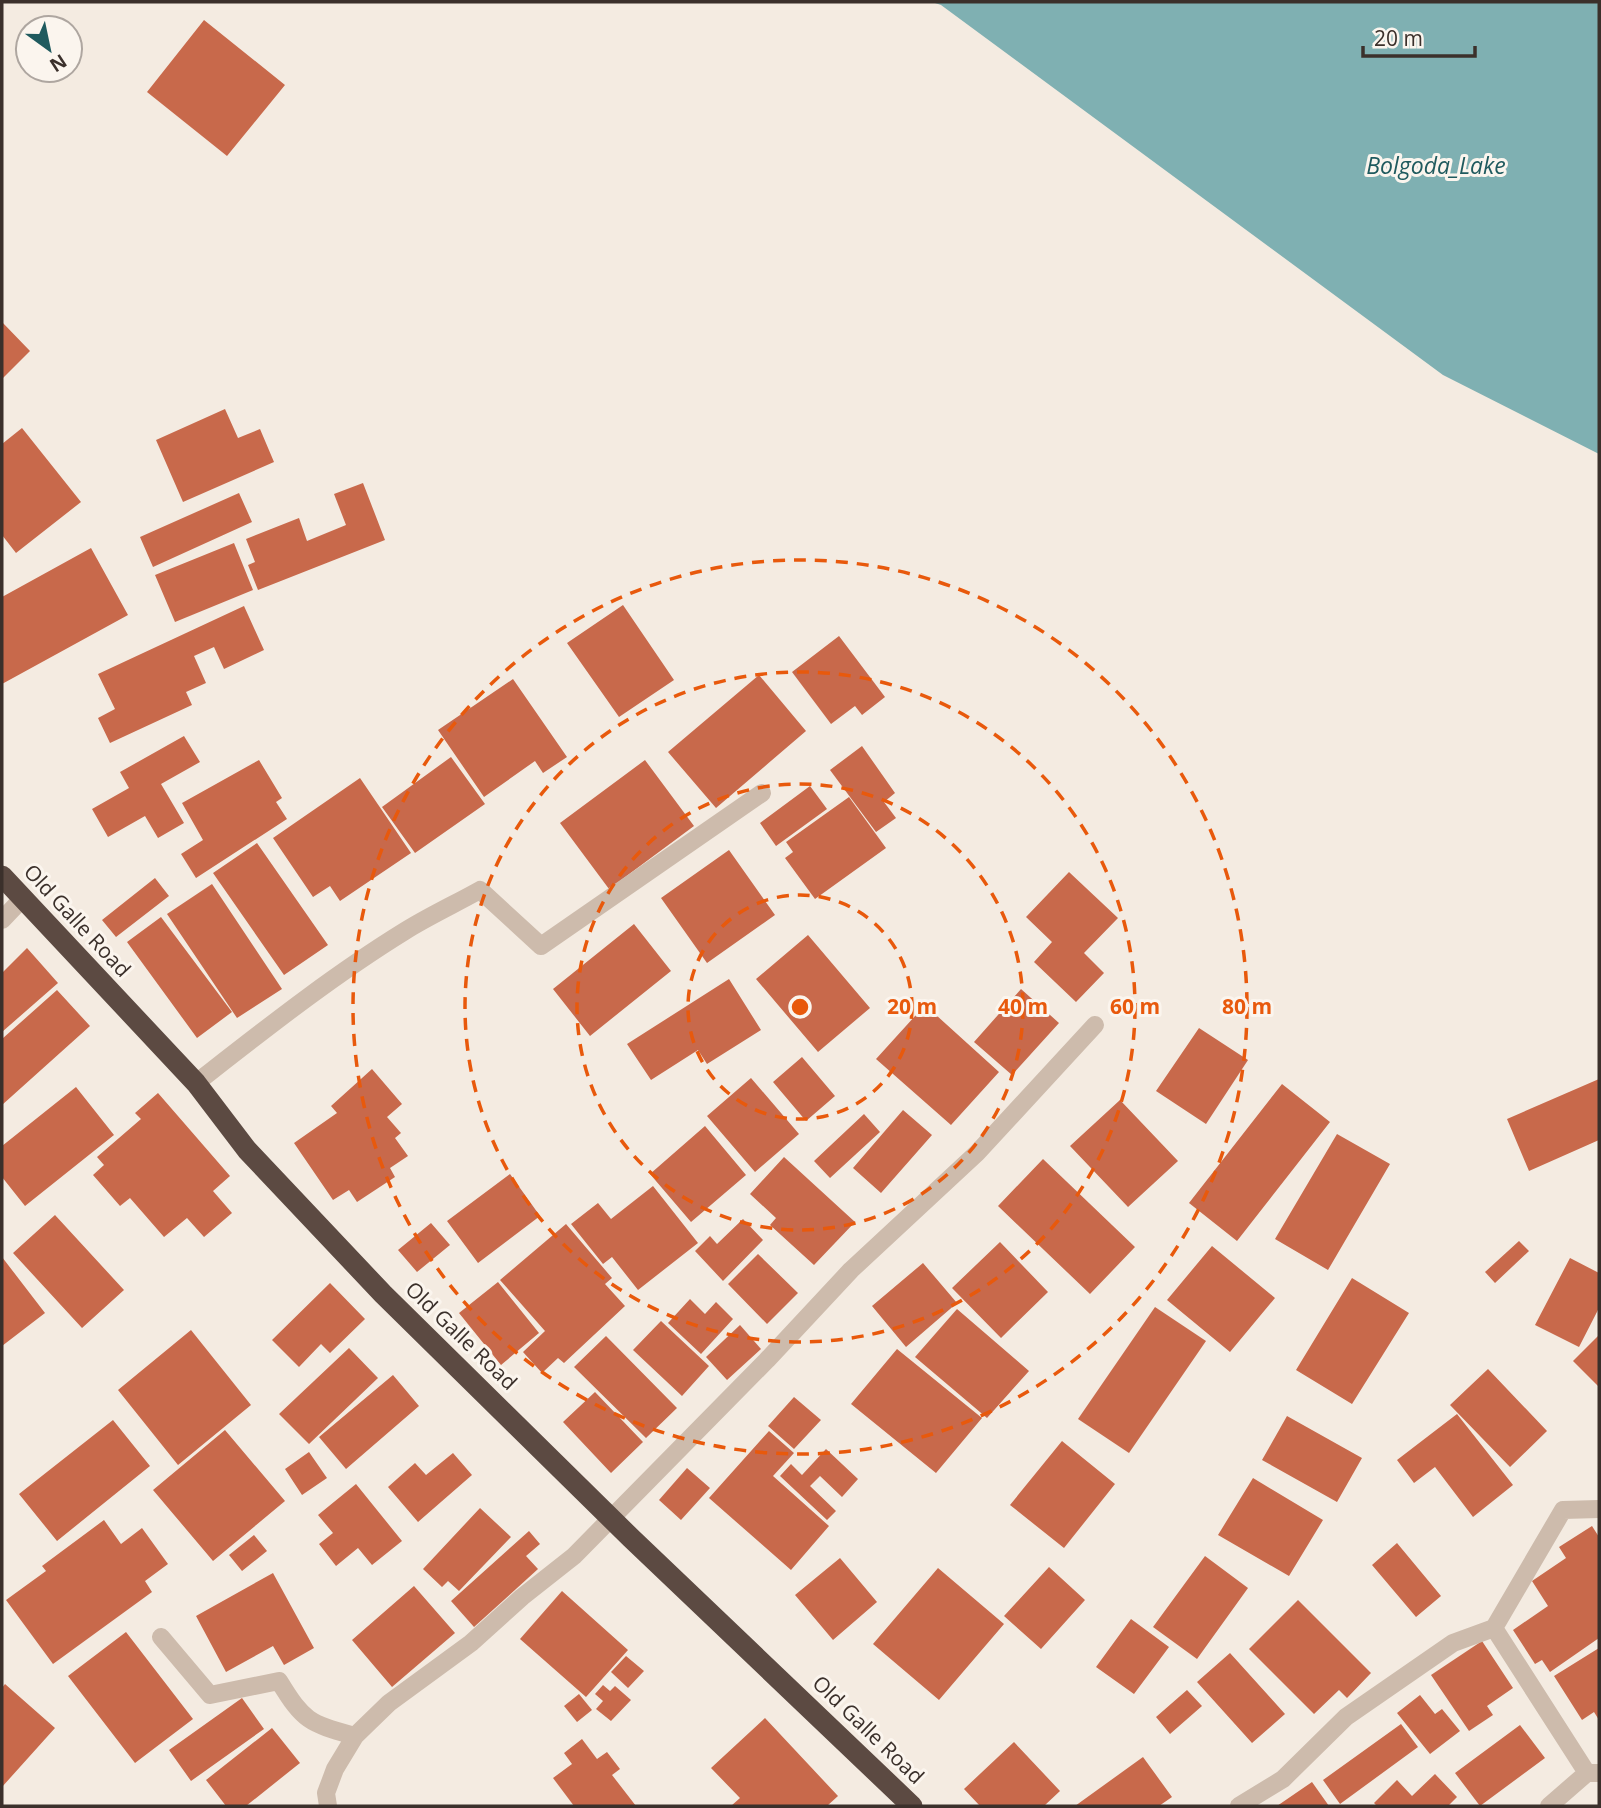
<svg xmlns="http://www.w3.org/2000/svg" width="1601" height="1808" font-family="'Open Sans',sans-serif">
  <rect width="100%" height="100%" fill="#f4ebe1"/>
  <path fill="#7fb0b2" d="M932,2h667v452l-156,-79 -502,-370z"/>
  <path fill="#c8694b" d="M204,20l81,65 -58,71 -80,-64z
    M2,322l28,29 -28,28z
    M225,409l13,29 22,-9 14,33 -91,40 -27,-62z
    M22,428l59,74 -65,51 -14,-18v-91z
    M363,483l22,57 -127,50 -10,-25 7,-3 -9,-23 53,-21 8,23 39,-16 -12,-31z
    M239,493l13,29 -99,45 -13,-30z
    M234,543l19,47 -78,32 -20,-47z
    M91,548l37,67 -126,69v-87z
    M623,605l51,75 -55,37 -52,-74z
    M244,606l20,44 -40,19 -10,-22 -20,9 12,27 -20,9 6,13 -82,38 -12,-25 17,-9 -17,-35z
    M839,636l46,61 -23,18 -7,-9 -24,18 -39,-52z
    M759,675l47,56 -90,77 -48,-56z
    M513,679l54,78 -24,16 -8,-12 -51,36 -46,-67z
    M184,736l16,26 -39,22 23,39 -26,15 -13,-22 -37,21 -16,-28 37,-21 -9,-16z
    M862,746l33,47 -11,9 12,16 -20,14 -46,-62z
    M451,757l34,47 -70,49 -33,-46z
    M259,760l23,38 -6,4 11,17 -91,59 -15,-24 22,-14 -21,-37z
    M645,760l49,66 -85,63 -49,-66z
    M360,778l51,75 -71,48 -10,-15 -17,11 -40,-59z
    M810,786l17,23 -51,37 -16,-23z
    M849,797l37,51 -71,51 -30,-41 8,-6 -7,-10z
    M257,843l71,102 -44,30 -71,-102z
    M729,850l46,65 -68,48 -46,-65z
    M1069,872l49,46 -34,35 20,20 -28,29 -42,-40 18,-20 -26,-25z
    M155,878l14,18 -53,41 -14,-17z
    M212,884l70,105 -45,29 -70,-104z
    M161,917l71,95 -35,26 -70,-96z
    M634,924l37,47 -81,65 -37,-47z
    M808,935l62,73 -52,44 -62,-73z
    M27,948l31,35 -56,49v-59z
    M729,979l32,51 -54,34 -9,-14 -47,30 -24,-36z
    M1021,989l38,34 -47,52 -38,-33z
    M57,990l33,36 -88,79v-66z
    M925,1005l74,67 -48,53 -75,-66z
    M1199,1028l49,32 -42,64 -50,-33z
    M802,1057l33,39 -29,25 -33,-39z
    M372,1069l30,35 -15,13 14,16 -6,5 13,18 -18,12 5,9 -38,25 -8,-12 -16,10 -39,-57 43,-30 -6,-7z
    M751,1078l48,56 -44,38 -48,-56z
    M1599,1079v61l-70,31 -22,-52z
    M1282,1084l48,38 -93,119 -48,-38z
    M76,1087l38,48 -89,71 -23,-29v-31z
    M158,1093l72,83 -17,15 19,22 -28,24 -17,-19 -23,19 -34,-39 -10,8 -27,-31 11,-10 -7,-8 44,-38 -6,-6z
    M1120,1100l58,61 -50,46 -58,-61z
    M903,1110l29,25 -51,58 -28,-25z
    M864,1114l16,18 -50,46 -16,-17z
    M705,1126l41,49 -55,47 -41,-48z
    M1337,1134l53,30 -62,106 -53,-31z
    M784,1157l71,65 -41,43 -44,-40 6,-7 -26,-24z
    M1043,1159l92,88 -45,47 -92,-88z
    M510,1174l30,42 -62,47 -31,-42z
    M653,1186l45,57 -60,47 -26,-33 -9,7 -32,-40 27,-21 13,16z
    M55,1215l69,75 -42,38 -69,-75z
    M743,1219l20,21 -40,41 -28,-30 15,-15 7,8z
    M431,1223l19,22 -33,27 -19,-22z
    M566,1224l46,54 -7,6 20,22 -61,57 -6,-5 -16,15 -19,-21 22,-21 -45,-51z
    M1519,1241l10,10 -34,32 -10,-11z
    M1000,1242l48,50 -47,46 -49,-50z
    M1212,1246l63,52 -45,54 -63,-52z
    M758,1254l40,39 -31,31 -39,-40z
    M2,1257l43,56 -43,33z
    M1570,1258l29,15v35l-20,39 -44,-22z
    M923,1263l34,40 -51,44 -34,-41z
    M1352,1278l57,35 -57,91 -56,-34z
    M498,1282l41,51 -38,32 -42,-52z
    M330,1283l35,36 -35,34 -9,-9 -22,23 -27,-27z
    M690,1299l15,15 11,-12 17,17 -32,35 -33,-31z
    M1155,1307l51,34 -77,112 -51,-34z
    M957,1309l72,62 -42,47 -72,-61z
    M661,1321l48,45 -27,30 -49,-46z
    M740,1325l21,24 -34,31 -21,-23z
    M191,1330l60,75 -73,60 -60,-75z
    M1599,1335v52l-26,-26z
    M606,1336l71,72 -31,30 -72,-71z
    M349,1348l29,30 -69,66 -30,-30z
    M897,1349l85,69 -46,55 -85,-69z
    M1488,1369l59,62 -37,36 -60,-62z
    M393,1375l26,31 -73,63 -27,-32z
    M595,1392l48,50 -32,31 -48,-51z
    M794,1397l27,23 -27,29 -26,-23z
    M1457,1414l56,71 -40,32 -38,-50 -21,16 -17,-23z
    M1287,1416l75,42 -25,44 -75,-42z
    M113,1420l37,46 -93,75 -38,-47z
    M225,1430l60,71 -72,60 -60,-71z
    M769,1431l25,22 -21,23 56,50 -38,44 -82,-72z
    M1062,1441l53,43 -51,64 -54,-43z
    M826,1449l32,30 -16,18 -22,-21 -10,10 26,25 -9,9 -47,-44 11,-12 11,11z
    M309,1452l18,26 -25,17 -17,-26z
    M453,1453l19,22 -54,47 -30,-35 27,-24 11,12z
    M687,1468l23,20 -29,32 -22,-20z
    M1253,1478l70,42 -34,56 -71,-41z
    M356,1484l46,57 -30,24 -14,-17 -22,18 -17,-22 14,-11 -15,-18z
    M480,1508l31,29 -52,54 -11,-10 -6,6 -19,-18z
    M104,1520l17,24 21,-16 26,36 -23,17 7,11 -99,72 -47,-64 40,-29 -4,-5z
    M1592,1526l7,11v101l-49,34 -8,-12 -7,4 -22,-34 35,-24 -16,-25 34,-23 -7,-11z
    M529,1531l11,13 -14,12 12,13 -64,58 -23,-26z
    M254,1535l13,16 -25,20 -13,-16z
    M1397,1543l44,53 -25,21 -44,-52z
    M1205,1556l43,32 -51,71 -44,-32z
    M840,1558l37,44 -44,38 -38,-45z
    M1049,1567l36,33 -44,49 -37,-33z
    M938,1568l66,56 -65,76 -66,-56z
    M273,1573l41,75 -30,17 -11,-19 -47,26 -30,-56z
    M414,1586l41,47 -63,54 -40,-47z
    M562,1591l66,59 -42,47 -66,-58z
    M1298,1600l73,73 -24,25 -8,-8 -25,24 -65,-65z
    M1131,1619l38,28 -35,47 -38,-27z
    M126,1632l67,87 -58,44 -67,-87z
    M1482,1641l31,47 -26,18 6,9 -24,16 -38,-56z
    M1599,1648v72l-5,-8 -12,8 -28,-44z
    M1230,1653l55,61 -33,29 -55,-61z
    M626,1656l18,15 -16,17 -17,-16z
    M5,1684l50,44 -53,59v-99z
    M603,1685l7,6 5,-5 16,14 -20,21 -15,-12 7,-8 -8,-7z
    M1187,1690l15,16 -32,28 -14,-17z
    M579,1694l13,16 -15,12 -13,-16z
    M1420,1695l15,19 7,-5 18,22 -30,23 -33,-41z
    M242,1698l22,31 -73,52 -22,-31z
    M765,1718l73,78 -11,10h-96l9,-8 -29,-30z
    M1401,1724l17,23 -78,57 -17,-24z
    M1520,1725l25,33 -65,48 -25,-33z
    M272,1728l28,35 -54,43h-20l-20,-26z
    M582,1739l15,20 10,-7 13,17 -8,6 24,31h-62l-21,-28 19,-14 -8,-11z
    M1014,1742l46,49 -16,15h-64l-16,-17z
    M1143,1757l29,40 -13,9h-84z
    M1435,1774l22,23 -9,9h-71l-3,-3 23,-23 15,16z
    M1312,1782l17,24h-52z"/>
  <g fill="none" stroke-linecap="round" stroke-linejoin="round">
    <path stroke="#cdbbac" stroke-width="18" d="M2,920l20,-21
      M196,1083c68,-53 136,-107 209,-152 24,-15 50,-27 75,-41l61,56 221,-153
      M1494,1628l69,-118 36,-1
      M161,1637l49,58 69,-14c25,41 30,42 76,55
      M328,1806l-2,-13 9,-24 20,-33 34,-33 82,-60 51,-46 52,-41 193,-196 84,-90 126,-117 118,-128
      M1239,1806l44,-27 63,-62 107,-74 41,-15 93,145
      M1549,1806l38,-33h12"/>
    <path stroke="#5c4a42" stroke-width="21" d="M2,876l194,207 51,67 136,144 248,244 281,268"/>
  </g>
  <g fill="none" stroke="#e8590c" stroke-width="3.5" stroke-dasharray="12 9">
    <circle cx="800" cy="1007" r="112"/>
    <circle cx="800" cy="1007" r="223"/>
    <circle cx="800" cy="1007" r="335"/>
    <circle cx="800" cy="1007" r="447"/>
  </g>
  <g text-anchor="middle" stroke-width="6" stroke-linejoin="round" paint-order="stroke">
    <g font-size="21" fill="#3b302b" stroke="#fbf5ee">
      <text transform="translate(77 921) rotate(47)" y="7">Old Galle Road</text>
      <text transform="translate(461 1336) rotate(44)" y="7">Old Galle Road</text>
      <text transform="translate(868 1730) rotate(44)" y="7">Old Galle Road</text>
    </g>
    <g font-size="23" font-style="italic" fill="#1f5a5e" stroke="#fbf5ee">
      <text x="1436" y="174">Bolgoda_Lake</text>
    </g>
  </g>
  <circle cx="800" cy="1007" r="10" fill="#e8590c" stroke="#fbf5ee" stroke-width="3.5"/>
  <g font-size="21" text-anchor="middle" font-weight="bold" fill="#e8590c" stroke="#fbf5ee" stroke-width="6" stroke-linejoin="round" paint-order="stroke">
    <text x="912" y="1014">20 m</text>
    <text x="1023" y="1014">40 m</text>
    <text x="1135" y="1014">60 m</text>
    <text x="1247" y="1014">80 m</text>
  </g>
  <rect width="1601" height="1808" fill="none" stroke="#3b302b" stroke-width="7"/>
  <g transform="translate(49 49) rotate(147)"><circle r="33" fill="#fbf5ee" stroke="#aea6a0" stroke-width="2"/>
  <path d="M0-5L12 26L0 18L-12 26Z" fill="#1f5a5e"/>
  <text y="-10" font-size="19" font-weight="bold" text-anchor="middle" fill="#3b302b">N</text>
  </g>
  <path d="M1363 46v10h112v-10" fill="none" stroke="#3b302b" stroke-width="3.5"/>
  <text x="1374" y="46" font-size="21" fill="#3b302b" stroke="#fbf5ee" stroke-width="5" paint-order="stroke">20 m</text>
</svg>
